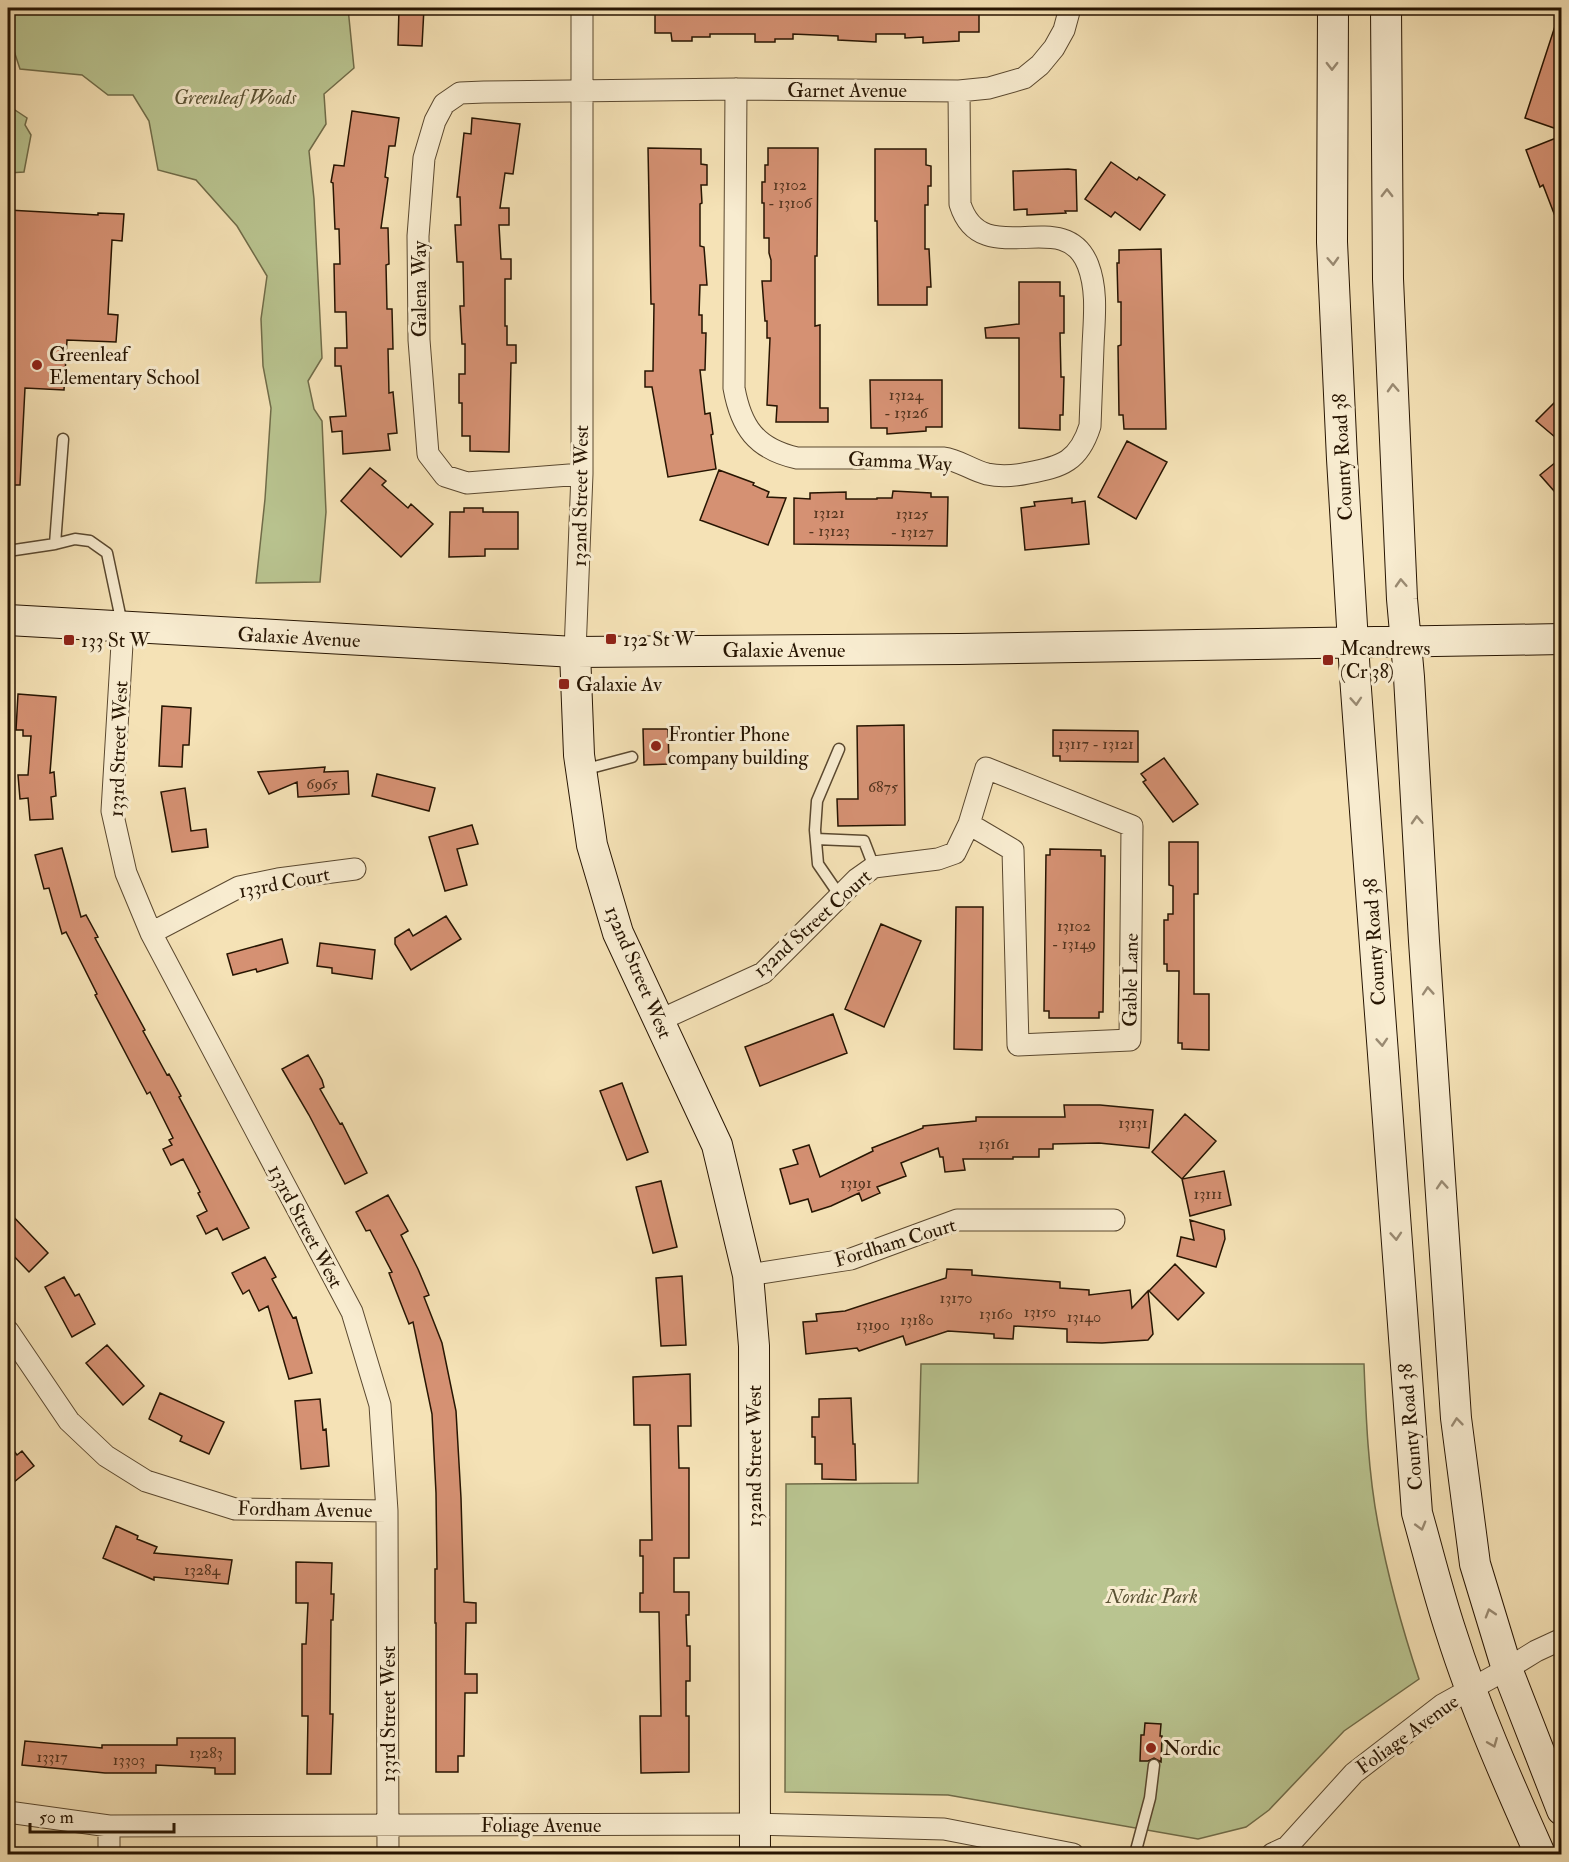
<svg xmlns="http://www.w3.org/2000/svg" width="1569" height="1862" font-family="'IM FELL Double Pica',serif">
  <rect width="100%" height="100%" fill="#f5e2b6"/>
  <filter id="stains"><feTurbulence type="fractalNoise" baseFrequency=".00333" numOctaves="4"/><feColorMatrix values="0 0 0 0 .2 0 0 0 0 .09 0 0 0 0 .02 0 0 0 .5 -.17"/></filter>
  <radialGradient id="worn" r=".72"><stop offset=".6" stop-color="#630" stop-opacity="0"/><stop offset="1" stop-color="#630" stop-opacity=".3"/></radialGradient>
  <path fill="#b9c490" stroke="#706c49" stroke-width="1.5" d="M8,8h340l6,60 -30,26 2,30 -17,27 5,48 8,159 -14,23 6,28 8,12 4,91 -6,70 -64,1 9,-84 6,-91 -8,-42 -2,-47 6,-43 -30,-50 -41,-46 -38,-10 -9,-49 -16,-26h-25l-26,-20 -62,-6 -12,-36z
    M8,85l6,6 -2,17 15,10 -2,7 6,10 -7,37 -16,1z
    M921,1364h443c2,53 4,107 14,160 10,53 24,104 41,155l-75,52 -75,79 -23,17 -48,12 -250,-44 -163,-3 1,-308 132,-1z"/>
  <path fill="#d59173" stroke="#271502" stroke-width="1.5" d="M399,8h25l-2,38 -24,-1z
    M655,8h324v24h-20v9l-36,2v-6l-18,1v-4h-29v8l-38,-2v-4l-45,-2v5h-18v3h-20v-8h-45v3h-18v4h-20l-1,-8h-16z
    M1558,17h4v94l-8,17 -29,-10z
    M352,111l47,7 -4,28h-6l-4,31 3,1 -7,50h7l1,36 -3,1 1,44h5l1,40h-5l1,44 4,-1 4,41 -9,1 2,16 -47,4 -1,-23 -10,1 -2,-15 16,-1 -5,-50h-6v-18h12l-1,-36h-11l-1,-48h6l-1,-35h-4l-2,-46 -2,-1 3,-17 10,1z
    M472,118l48,6 -7,50 -8,-1 -5,35h9v17h-10l2,34h10v20h-6v47h2v19h9v18h-5l-2,89 -39,-1v-15h-8v-33h-3v-29h6v-30h-3l-2,-38h4l-1,-44h-6l-2,-37h6l-1,-28h-3l7,-64 7,1z
    M1556,138l6,15 -2,76 -17,-44 -3,2 -14,-37z
    M648,148l53,1v15l6,1v20h-6l1,18 -2,1v42l4,1 3,38h-7l-1,30h3v18h4l-1,37h-5l5,44 5,-1 3,21 -2,1 5,34 -48,8 -16,-90h-7v-16h8l1,-67h-3z
    M768,148h50l-1,108h-2v70l5,-1v83h8v14h-52l1,-16 -10,-1 3,-67h-3v-17h-2l-3,-40h9v-21l-2,-7v-15h-5v-35h-2v-21h3v-17h3z
    M875,149h51v16l5,1v20h-3v19h-3v44h4l2,38h-4v18h-49l-1,-84h-2z
    M1111,162l26,18 2,-3 26,18 -25,35 -25,-18 -4,5 -26,-18z
    M1068,169l8,1 1,41h-12l1,2 -39,2v-6l-13,1 -1,-39z
    M8,210l90,5v-2l26,1 -2,27 -10,-1 -4,74 10,1 -2,27 -49,-2 -3,50 -39,-2 -5,97h-12z
    M1161,249l5,180h-42l-1,-14h-4l-1,-69 3,-1v-43h-3l-1,-39h2v-13z
    M1019,282h41v14h4v37h-4l1,44h3l-1,38h-3v15l-41,-2v-90h-33l-1,-10 34,-4z
    M870,380h72v47h-16v4l-39,3v-6h-16z
    M1562,395v48l-26,-22z
    M1127,441l40,21 -31,57 -38,-22z
    M1562,457v43l-22,-25z
    M370,468l16,13 -4,4 26,23 3,-4 22,20 -32,33 -60,-56z
    M719,470l35,13 -1,2 16,7 -2,5 19,1 -18,47 -68,-25z
    M893,491l38,2v4h17l-1,49 -153,-2v-46l16,1v-6l36,-1v7h31v-1h15z
    M1072,498v5l13,-2 4,43 -64,6 -4,-42 14,-2 -1,-4z
    M464,508h19v4h35v37h-33v7l-36,1 1,-45h14z
    M18,694l38,3 -6,76 4,-1 2,24 -5,1 2,22 -23,1 -2,-22 -8,1 -2,-24h10l3,-39h-8v-6h-7z
    M162,706l29,2 -2,37h-6l-1,22 -23,-1z
    M904,725l1,100 -67,1 -1,-27h21l-1,-73z
    M643,729h25l1,35 -25,1z
    M1053,730l85,1v31l-78,-1v-5h-7z
    M1164,758l34,46 -25,18 -30,-40 3,-2 -5,-6z
    M325,767l-1,5 24,-1 1,23 -51,3 -1,-15 -28,12 -11,-22z
    M377,774l58,14 -6,23 -57,-15z
    M185,788l6,43 15,-2 2,18 -36,5 -11,-60z
    M472,825l6,19 -21,5 10,36 -22,6 -16,-54z
    M1169,842h29v52h-4v100h15v56l-27,-1v-6h-4l1,-72h-12v-7h-3v-44h4v-6h5v-28l-4,-1z
    M62,848l19,69 5,-2 12,22 -3,1 50,92 -2,1 24,44 2,-1 12,22 -2,1 70,131 -26,12 -6,-12 -11,6 -9,-18 10,-5 -9,-18 2,-1 -17,-33 -12,6 -8,-16 9,-4 -3,-5 4,-2 -23,-46 -3,2 -52,-99 2,-1 -31,-62 -4,2 -13,-46 -5,1 -9,-34z
    M1050,849l51,1v6h4l-2,156h-4v6h-50v-7h-5l2,-156h4z
    M956,907h27l-1,143 -28,-1z
    M446,916l15,23 -50,31 -16,-26v-6l14,-9 4,7z
    M881,924l40,17 -37,86 -39,-18z
    M282,939l6,24 -31,9 -1,-3 -23,6 -6,-21z
    M320,943l55,7 -3,29 -40,-6v-5l-15,-2z
    M833,1014l14,39 -87,33 -15,-39z
    M308,1055l14,25 2,7 -4,2 20,35 2,-1 25,50 -22,11 -36,-69 -27,-46z
    M622,1083l26,69 -21,8 -27,-69z
    M1064,1105h36l53,5 -4,38 -50,-5 -46,1v5h-14v8h-26v2h-50l2,11 -20,2 -2,-15h-3l-2,-9 -37,15 5,13 -29,11 3,6 -18,8 -3,-8 -28,13 -19,6 -4,-13 -18,5 -10,-35 18,-5 -5,-14 16,-5 11,32 53,-26 -1,-3 51,-20v-2l53,-5v-4h89z
    M1185,1114l31,27 -34,38 -30,-27z
    M1224,1171l7,34 -41,11 -8,-37z
    M661,1181l16,66 -24,6 -17,-66z
    M388,1195l20,36 -7,4 17,34 11,26 -5,2 18,46 14,68 5,87 3,104 12,1v20h-10l-1,51h12v19h-12l-1,63h-6v16h-22v-149h-1v-54h2l-1,-76 -4,-79 -19,-92 -4,2 -20,-51 3,-1 -22,-42 -4,1 -10,-19z
    M8,1211l40,42 -19,19 -21,-22z
    M1190,1220l34,10 1,9 -9,28 -39,-11 4,-19 13,3z
    M265,1257l11,20 -4,2 21,39 3,-1 16,56 -23,6 -21,-73 -9,5 -10,-21 -6,4 -11,-21z
    M1175,1264l29,29 -26,27 -29,-29z
    M947,1269l25,1v5l88,7v6l29,2v5l41,-5 2,18 16,-17 5,43 -5,6 -46,3 -35,-1v-13l-53,-3 -1,13 -19,-1v-4l-46,-3 -42,14 -3,-9 -44,15 -2,-3 -51,6 -3,-32 14,-1 -1,-7 29,-3 101,-33z
    M682,1276l4,69 -25,1 -5,-68z
    M64,1277l11,19 4,-2 16,30 -23,13 -27,-50z
    M107,1345l37,41 -21,19 -37,-42z
    M690,1374l1,52h-13l1,42h10v90h-15v34h15v23h-3l1,31h3v35h-4v35h3v56l-48,1 -1,-57h21l-2,-104h-19v-19h3v-37h-3v-16h12l-2,-115h-16l-1,-48z
    M160,1393l64,29 -15,32 -29,-13 2,-5 -33,-17z
    M851,1398l2,46h2l1,36 -34,-1v-15h-7v-27h-3v-20h7v-18z
    M320,1399l3,31 3,-1 3,37 -28,3 -6,-68z
    M8,1443l9,12 5,-4 12,15 -20,16 -6,-7z
    M116,1526l22,10 -1,3 20,8 -3,6 78,7 -4,24 -74,-7v3l-51,-22z
    M296,1562l36,1 -1,31h3l-1,26h-2l-1,94h3l-2,60h-24l1,-58h-6v-72h4l2,-41h-12z
    M1145,1723l16,1 -1,12h2l-1,26 -7,-4 -6,3h-8l1,-26h3z
    M177,1738h58v36h-20v-6l-59,-3v8h-51l-83,-8 3,-24 77,7v-3h75z"/>
  <g fill="none" stroke-linecap="round" stroke-linejoin="round">
    <defs>
      <path id="lane" d="M55,544l8,-105
        M8,551l47,-7 20,-5 15,2 17,12 15,71
        M839,749l-22,52 -2,29 3,34 22,32
        M583,770l49,-13
        M816,839l48,2 10,26
        M1135,1854l15,-56 4,-33"/>
      <path id="street" d="M736,89l-2,299c7,39 22,61 63,70h146c16,2 28,12 44,16 14,3 27,2 41,-1 34,-6 51,-12 62,-47 1,-26 2,-52 3,-79 1,-27 5,-56 -5,-82 -24,-62 -106,9 -128,-61l-1,-113
        M582,474l-115,9 -22,-7 -17,-22 -9,-114 -1,-104 6,-78 11,-37 9,-17 16,-11 24,-1 252,-3 223,2 30,-3 35,-10 16,-13 14,-17 10,-18 6,-22
        M123,627l-11,184 14,62 25,60 201,379 28,93 7,106 1,343
        M575,652l7,-178v-466
        M151,933l88,-46 39,-8 77,-10
        M658,1021l105,-48 94,-94 17,-12 64,-8 17,-6 14,-29 17,-56 146,58 -2,214 -112,5 -5,-195 -44,-26
        M748,1275l103,-16 106,-39h157
        M8,1331l61,90 37,35 40,25 89,28 152,2
        M8,1812l101,14 646,-2 189,5 129,25
        M109,1826v28
        M1272,1854l15,-7 67,-74 88,-68 65,-36 29,-18 26,-12"/>
      <path id="secondary" d="M1333,8l-1,234 10,217 13,217 62,837c11,39 21,80 34,119 24,76 57,150 89,222
        M1386,8l2,271 14,320 7,78 15,264 32,477 19,146 32,105 55,141
        M8,620l567,32 385,-3 602,-10
        M575,652l4,103 13,90 26,88 99,212 31,130 6,71 1,508"/>
    </defs>
    <use href="#lane" stroke="#5a482f" stroke-width="13"/>
    <use href="#street" stroke="#5a482f" stroke-width="23"/>
    <use href="#secondary" stroke="#271502" stroke-width="32"/>
    <use href="#lane" stroke="#f8ecd0" stroke-width="10"/>
    <use href="#street" stroke="#f8ecd0" stroke-width="21"/>
    <use href="#secondary" stroke="#f8ecd0" stroke-width="30"/>
  </g>
  <defs><path id="oneway-chevron" d="M-2-3.5L2.5 0L-2 3.5" fill="none" stroke-width="1.6" stroke-linecap="round" stroke-linejoin="round" transform="scale(1.5)"/></defs>
  <g stroke="#9a8b73">
    <use href="#oneway-chevron" transform="translate(1332 66) rotate(90)"/>
    <use href="#oneway-chevron" transform="translate(1387 193) rotate(-90)"/>
    <use href="#oneway-chevron" transform="translate(1333 261) rotate(87)"/>
    <use href="#oneway-chevron" transform="translate(1393 388) rotate(-93)"/>
    <use href="#oneway-chevron" transform="translate(1401 583) rotate(-93)"/>
    <use href="#oneway-chevron" transform="translate(1356 701) rotate(86)"/>
    <use href="#oneway-chevron" transform="translate(1417 820) rotate(-93)"/>
    <use href="#oneway-chevron" transform="translate(1428 991) rotate(-94)"/>
    <use href="#oneway-chevron" transform="translate(1382 1042) rotate(86)"/>
    <use href="#oneway-chevron" transform="translate(1442 1185) rotate(-94)"/>
    <use href="#oneway-chevron" transform="translate(1396 1236) rotate(86)"/>
    <use href="#oneway-chevron" transform="translate(1457 1422) rotate(-96)"/>
    <use href="#oneway-chevron" transform="translate(1421 1526) rotate(74)"/>
    <use href="#oneway-chevron" transform="translate(1490 1613) rotate(-107)"/>
    <use href="#oneway-chevron" transform="translate(1493 1743) rotate(68)"/>
  </g>
  <g fill="#8f2418" stroke="#f8ecd0" stroke-width="2">
    <circle cx="37" cy="365" r="6"/>
    <rect x="605" y="633" width="12" height="12" rx="3"/>
    <rect x="63" y="634" width="12" height="12" rx="3"/>
    <rect x="1322" y="654" width="12" height="12" rx="3"/>
    <rect x="558" y="678" width="12" height="12" rx="3"/>
    <circle cx="656" cy="746" r="6"/>
    <circle cx="1151" cy="1748" r="6"/>
  </g>
  <g text-anchor="middle" stroke-width="6" stroke-linejoin="round" paint-order="stroke">
    <g font-size="16" fill="#52341e">
      <text x="790" y="190">13102<tspan x="790" dy="18">- 13106</tspan></text>
      <text x="906" y="400">13124<tspan x="906" dy="18">- 13126</tspan></text>
      <text x="829" y="518">13121<tspan x="829" dy="18">- 13123</tspan></text>
      <text x="912" y="519">13125<tspan x="912" dy="18">- 13127</tspan></text>
      <text x="1096" y="749">13117 - 13121</text>
      <text x="322" y="789">6965</text>
      <text x="883" y="792">6875</text>
      <text x="1074" y="931">13102<tspan x="1074" dy="18">- 13149</tspan></text>
      <text x="1133" y="1128">13131</text>
      <text x="994" y="1149">13161</text>
      <text x="856" y="1188">13191</text>
      <text x="1208" y="1199">13111</text>
      <text x="956" y="1303">13170</text>
      <text x="1040" y="1317">13150</text>
      <text x="996" y="1319">13160</text>
      <text x="1084" y="1322">13140</text>
      <text x="917" y="1325">13180</text>
      <text x="873" y="1330">13190</text>
      <text x="202" y="1575">13284</text>
      <text x="206" y="1758">13283</text>
      <text x="52" y="1762">13317</text>
      <text x="129" y="1765">13303</text>
    </g>
    <g font-size="20" fill="#271502" stroke="#f8ecd0">
      <text x="847" y="97">Garnet Avenue</text>
      <text transform="translate(419 289) rotate(-90)" y="7">Galena Way</text>
      <text transform="translate(1342 457) rotate(-93)" y="7">County Road 38</text>
      <text transform="translate(900 461) rotate(3)" y="7">Gamma Way</text>
      <text transform="translate(580 496) rotate(-89)" y="7">132nd Street West</text>
      <text transform="translate(299 637) rotate(3)" y="7">Galaxie Avenue</text>
      <text x="784" y="657">Galaxie Avenue</text>
      <text transform="translate(118 749) rotate(-88)" y="7">133rd Street West</text>
      <text transform="translate(284 882) rotate(-11)" y="7">133rd Court</text>
      <text transform="translate(812 923) rotate(-42)" y="7">132nd Street Court</text>
      <text transform="translate(1374 942) rotate(-94)" y="7">County Road 38</text>
      <text transform="translate(639 972) rotate(67)" y="7">132nd Street West</text>
      <text transform="translate(1130 980) rotate(-89)" y="7">Gable Lane</text>
      <text transform="translate(306 1226) rotate(62)" y="7">133rd Street West</text>
      <text transform="translate(895 1242) rotate(-17)" y="7">Fordham Court</text>
      <text transform="translate(1410 1427) rotate(-95)" y="7">County Road 38</text>
      <text transform="translate(754 1456) rotate(-90)" y="7">132nd Street West</text>
      <text transform="translate(305 1509) rotate(1)" y="7">Fordham Avenue</text>
      <text transform="translate(388 1714) rotate(-90)" y="7">133rd Street West</text>
      <text transform="translate(1407 1734) rotate(-36)" y="7">Foliage Avenue</text>
      <text x="541" y="1832">Foliage Avenue</text>
    </g>
    <g font-size="20" font-style="italic" fill="#5a5234" stroke="#f8ecd0">
      <text x="235" y="104">Greenleaf Woods</text>
      <text x="1152" y="1603">Nordic Park</text>
    </g>
    <g font-size="20" fill="#271502" stroke="#f8ecd0" text-anchor="start">
      <text x="49" y="361">Greenleaf<tspan x="49" dy="23">Elementary School</tspan></text>
      <text x="623" y="646">132 St W</text>
      <text x="81" y="647">133 St W</text>
      <text x="1340" y="655">Mcandrews<tspan x="1340" dy="23">(Cr 38)</tspan></text>
      <text x="576" y="691">Galaxie Av</text>
      <text x="668" y="741">Frontier Phone<tspan x="668" dy="23">company building</tspan></text>
      <text x="1163" y="1755">Nordic</text>
    </g>
  </g>
  <rect width="1569" height="1862" fill="none" stroke="#f5e2b6" stroke-width="30"/>
  <rect x="9" y="9" width="1551" height="1844" fill="none" stroke="#271502" stroke-width="3"/>
  <rect x="15" y="15" width="1539" height="1832" fill="none" stroke="#271502" stroke-width="1.5"/>
  <path d="M30 1823v9h144v-9" fill="none" stroke="#271502" stroke-width="3"/>
  <text x="39" y="1823" font-size="18" fill="#271502" stroke="#f8ecd0" stroke-width="4.5" paint-order="stroke">50 m</text>
  <rect width="100%" height="100%" filter="url(#stains)"/>
  <rect width="100%" height="100%" fill="url(#worn)"/>
</svg>
